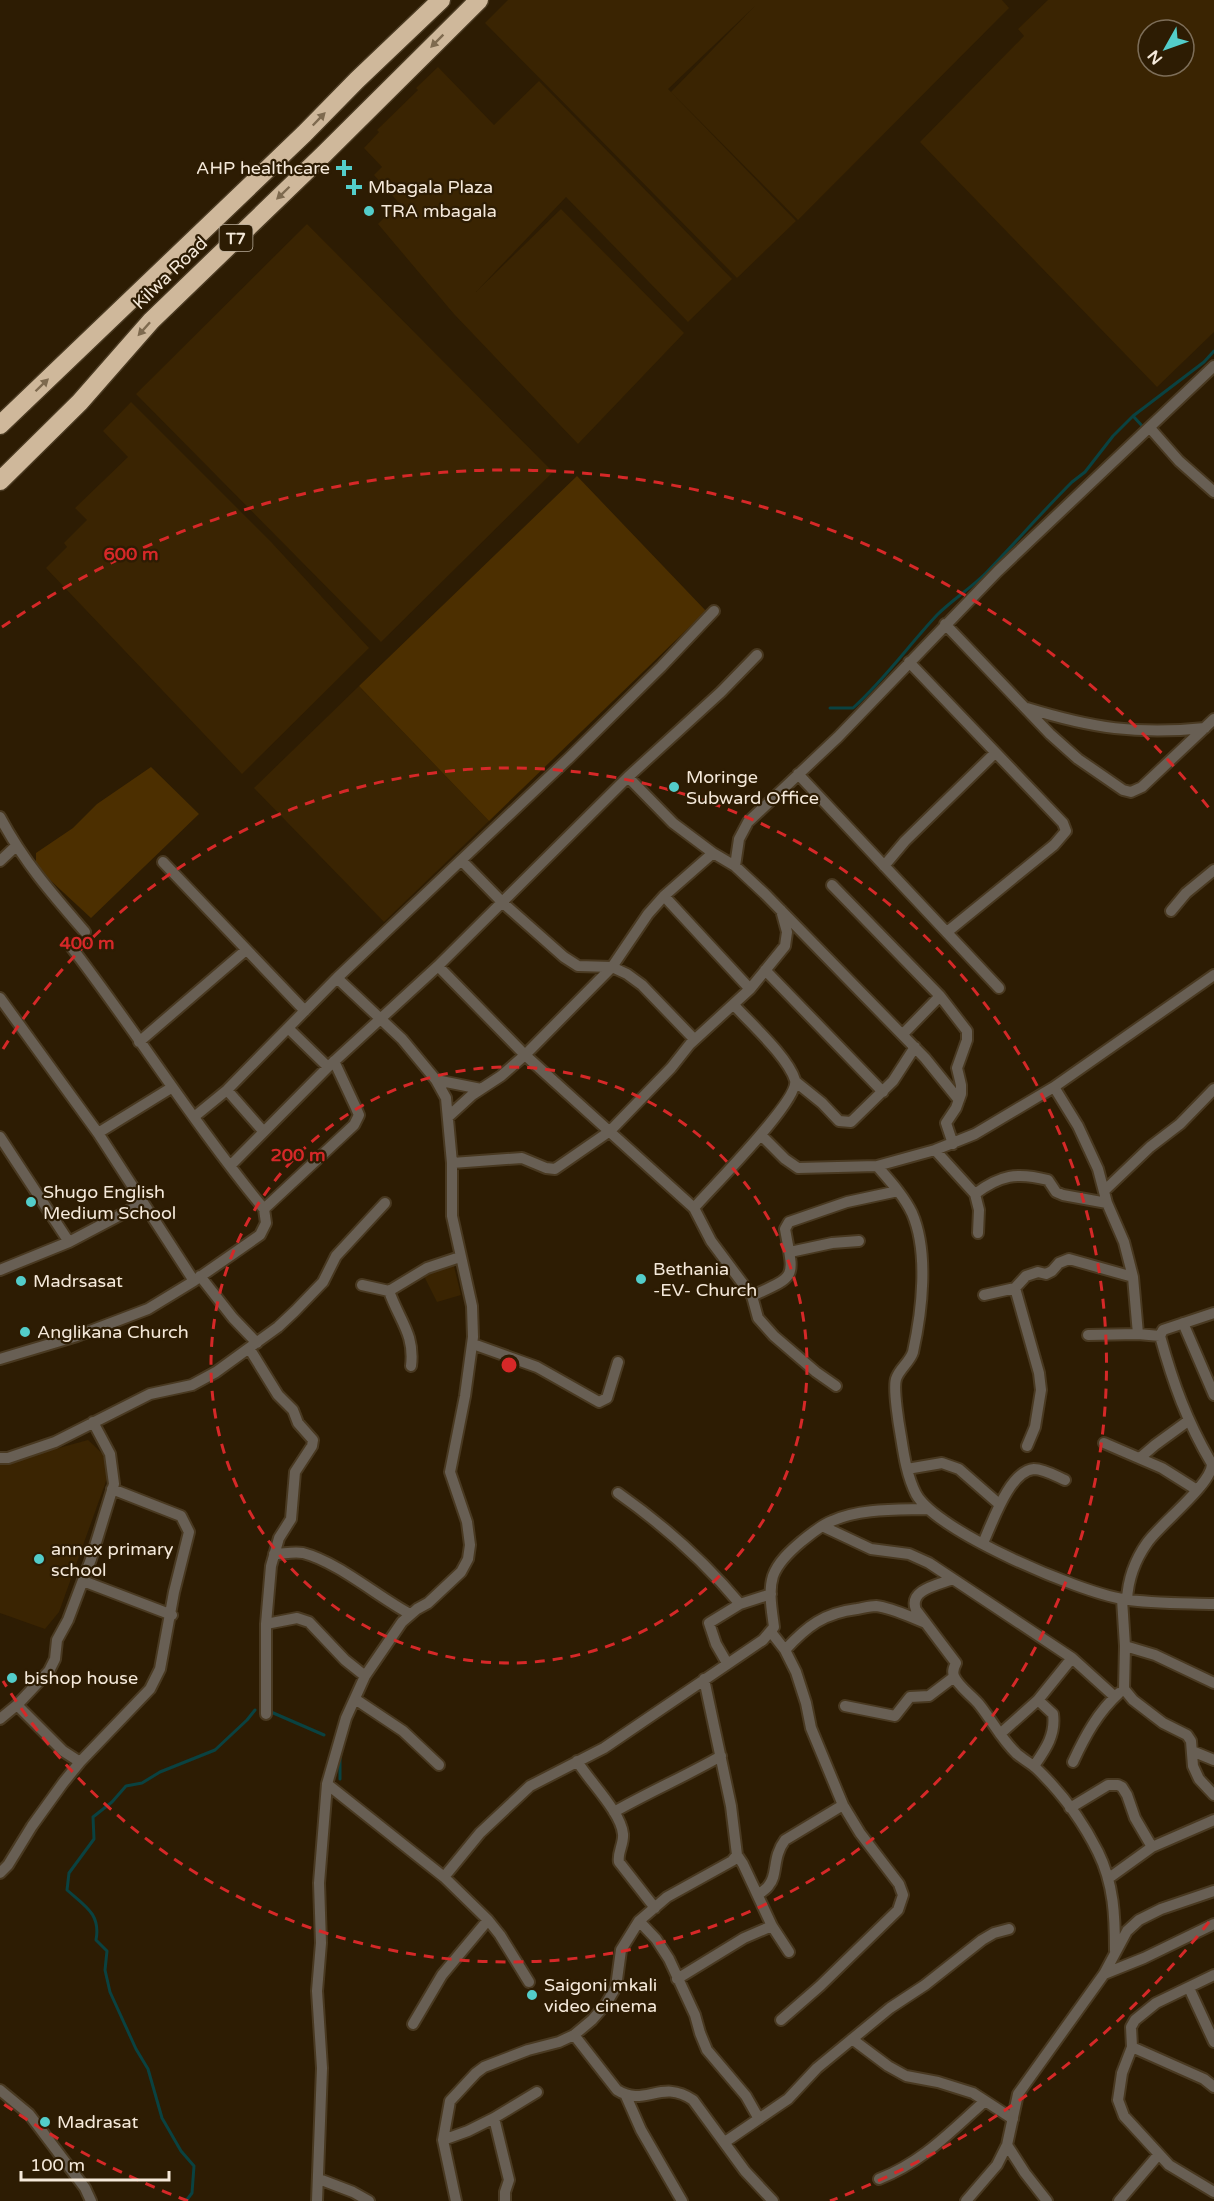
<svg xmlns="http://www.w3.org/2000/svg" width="1214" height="2201" font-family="'Varela Round',sans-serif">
  <rect width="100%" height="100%" fill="#2d1c03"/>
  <path fill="#3a2402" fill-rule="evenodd" d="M508,0h494l7,8 -211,212 -127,-128 84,-86 -87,83 128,132 -59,57 -252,-255z
    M1048,0h166v332l-57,55 -237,-245 104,-106 -6,-7zM1148,30h36v36h-36z
    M438,67l56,58 45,-44 193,198 -44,43 -122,-125 -90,95 85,-83 123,124 -106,111 -124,-130 -76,-90 21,-21 -25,-28 8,-8 -18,-19 15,-16 -2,-2 41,-40 -2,-2z
    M307,224l246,248 -172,170 -245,-248z
    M131,402l141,141 97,105 -127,126 -196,-206 21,-21 -3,-4 23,-23 -12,-12 53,-51 -25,-26z
    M359,686l130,135 -105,101 -130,-134z
    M453,1262l8,33 -24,7 -13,-26z
    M88,1440l18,17 3,16 -50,139 -14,17 -45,-16v-149z"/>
  <path fill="#4c2f00" d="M577,476l129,135 -217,210 -130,-135z
    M151,767l48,47 -108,104 -55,-51v-14l37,-25 24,-24z"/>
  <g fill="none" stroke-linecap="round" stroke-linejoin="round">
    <path stroke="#0a4241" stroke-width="3" d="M1133,416l11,12
      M830,708h23c32,-29 55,-62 84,-93 15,-15 34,-27 49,-42 29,-30 56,-61 86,-91l13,-10 28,-36 20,-20 71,-54 10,-11
      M271,1712l53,23
      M340,1754v25
      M186,2201l6,-8 2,-27 -13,-15 -19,-33 -14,-49 -12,-20 -26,-57 -5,-22 2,-19 -11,-11c5,-26 -11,-34 -29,-50l2,-17 25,-34 -1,-22 19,-15 14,-16 16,-3 18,-11 55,-22 32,-30 8,-10"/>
    <defs>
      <path id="street" d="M1150,428l29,33 35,31
        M945,624l105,110 28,25 45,31 8,2 11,-5 72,-68
        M909,662l154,161 3,8 -12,14 -107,87
        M1027,708c65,20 110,27 178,20
        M798,774l201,214
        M628,777l45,46 40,30 22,13 30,28 160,164 34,42
        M0,817c24,45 52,77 85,115
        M0,861l15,-14
        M462,861l41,42 61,54 14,9 34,1 15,7 15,11 52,54
        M163,862l142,149
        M735,866l4,-27 9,-17 90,-85 160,-166 216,-205
        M884,866l21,-25 90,-88
        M832,885l108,111 27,35v9l-10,28 4,17v9l-5,14 -10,15 7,21
        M664,896l86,93
        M1171,911l15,-18 28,-23
        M438,966l87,89 169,153 17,33 41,55 6,22 16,18 42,36 20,14
        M765,970l118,122
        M0,998l98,135 96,148
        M288,1028l40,39
        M903,1034l37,-38
        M139,1042l107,-92
        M436,1080l45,9
        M796,1082l26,21 17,18 12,1 42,-41 22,-34
        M1054,1087l24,39 20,43 9,34 17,39 9,35 5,57
        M227,1090l36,41
        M194,1117l33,-27 110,-112 232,-220 92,-91 53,-56
        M448,1117l24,-22 29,-19 24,-21 87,-88 36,-53 16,-18 49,-43
        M98,1133l73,-45
        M761,1135l24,24 13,9 79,-2 58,-16 40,-16 79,-47 160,-112
        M0,1137l69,105
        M935,1150l40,44 4,16 -1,23
        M452,1163l70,-5 24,10 9,1 55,-38 61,-63 19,-24 60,-55 35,-43 2,-14 -6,-22
        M230,1166l98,-99 110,-101 190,-189 93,-85 36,-37
        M877,1166c13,15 27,30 35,47 17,39 10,98 1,139 -3,10 -14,17 -17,27 -3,10 3,47 5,58 3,19 6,39 15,57 21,38 163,98 207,105 30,5 61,4 91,5
        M1104,1191l46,-44 30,-23 34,-35
        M975,1194c25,-19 42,-22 73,-14l8,12 7,3 44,8
        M694,1208c17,-20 106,-108 101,-128 -7,-23 -45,-57 -61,-75
        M264,1209l90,-84 5,-10 -3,-7 -22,-47
        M790,1252l42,-9 27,-2
        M0,1270l69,-28 74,-39
        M200,1276l33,42 24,25
        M362,1285l27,6
        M1015,1288l24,85 2,17 -6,37 -8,19
        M984,1295l31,-7 11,-12 12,-4 8,2 6,-3 7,-8 10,-4 64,18
        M752,1296c46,-21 42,-17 33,-67l4,-7 58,-20 51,-11
        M1183,1323l31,72
        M1088,1335l50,-1 22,2
        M473,1344l64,23 62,35 8,-4 11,-36
        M249,1348l29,47 15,15 5,13 15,17 -1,6 -17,26 -4,47 -12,19 -8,28 -5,58v90
        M0,1359l77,-23 71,-27 46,-28 66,-46 6,-12 -2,-14c-70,-85 -128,-178 -195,-265
        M411,1366c4,-32 -12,-46 -22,-75l38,-23 33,-11
        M1104,1443l58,25 35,22
        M1141,1457l14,-12 33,-24
        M0,1458h8l47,-16 95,-48 42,-9 24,-13 62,-45 17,-16 28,-29 13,-26 49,-53
        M907,1469l35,-6 17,6 40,35
        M618,1493c44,31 87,69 122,111
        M822,1526l49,23 38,5 20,9 143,95 43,39
        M983,1543c9,-19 26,-72 51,-74 10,0 22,7 31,11
        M274,1554c9,0 20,-3 29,-1 35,9 75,44 107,61
        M953,1579c-16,6 -45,11 -37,31l40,53c-2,4 -4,8 -2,13 3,9 17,19 24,27 14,17 23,36 39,51 6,5 13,9 19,14 24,23 47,54 62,84 16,32 17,65 17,99
        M83,1581l89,34
        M1122,1599l3,47 -1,43 9,11 30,23 24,12 4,6 2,25 6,13 15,16
        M1127,1600c1,-21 8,-40 20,-57 13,-19 65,-59 65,-79 -25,-42 -39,-81 -52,-128l3,-6 51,-17
        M266,1624l31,-6 12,4 36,38 20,16
        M771,1632l14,18 11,22 10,31 5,25 32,77 17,28 39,51 4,11 -5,15 -78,76 -39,34
        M1125,1646l30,9 59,28
        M785,1650c22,-24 39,-37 72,-41 6,-1 13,-3 19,-3 17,2 34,11 50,17
        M727,1663l-11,-19 -7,-21 31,-19 31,-10
        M355,1699l48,32 36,34
        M17,1705l46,46 17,11
        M845,1706l50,10 15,-19 19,-1 25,-19
        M0,1719l17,-14 32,-34 6,-12 2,-19 11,-20 23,-61 23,-75 -4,-30 -17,-32
        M1000,1734l38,-34 34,-42
        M1192,1751l22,9
        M577,1761c12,20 44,51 46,73 1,10 -6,19 -4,28l36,46
        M1073,1762c12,-26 25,-50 46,-69
        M1034,1766c11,-16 22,-31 19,-52l-15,-14
        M327,1784l117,93 44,43 -46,55 -29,49
        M1070,1808l38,-23h10l4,2 5,8 8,23 17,29
        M614,1812c35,-20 72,-36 107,-56
        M737,1855l6,9 29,62 17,26
        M0,1873l8,-8 24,-39 31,-43 17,-21 70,-73 10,-20 14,-77 15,-60 -8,-16 -69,-27
        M444,1877l36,-44 50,-47 74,-38 159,-108 11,-13c-2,-16 -6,-35 -1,-51 5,-14 17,-25 29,-35 9,-7 19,-16 30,-20 29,-13 65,-11 96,-12
        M1109,1878l43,-31 62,-27
        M758,1895c3,-3 9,-6 11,-10 9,-10 3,-28 16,-45l58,-35
        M488,1920l12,15 29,47
        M639,1921l17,18 13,20 26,56 5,18 7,17 39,46 13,23
        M1104,1974l40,-16 70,-34
        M1214,1975l-58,28 -21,17 -4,7 1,20 -10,26 -4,27 6,16 45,49 45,27
        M677,1979l67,-41 28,-12
        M1189,1988l25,54
        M574,2035l43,55c28,18 44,-12 76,10l52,71 28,30
        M852,2039l36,27 18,10 32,6 35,11 40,26
        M1132,2047l72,32 10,8
        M0,2090l29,24 56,74 6,13
        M626,2096l15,34 41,71
        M494,2118l15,62 -4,12v9
        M443,2140l25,-9 26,-13 43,-26
        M725,2142l63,-43 29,-31 73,-60 35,-23 57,-45 12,-7 15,-4
        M1007,2145l18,28 22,28
        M319,2179l34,13 16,9
        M879,2179c44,-17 72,-48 106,-78
        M317,2201l5,-133 -5,-77 4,-48 -2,-60 8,-99 19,-66 19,-42 37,-54 15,-13 11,-6 33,-31 7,-13 2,-14 -3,-23 -17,-50 15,-76 8,-59 -1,-31 -20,-90v-53l-6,-65 -10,-18 -34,-41 -65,-61
        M456,2201l-13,-61 7,-39 26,-28 8,-6 44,-17 31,-8 15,-7 18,-15 14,-16 10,-17 5,-37 18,-29 28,-24 65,-36 5,-6 -6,-49 -27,-127
        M966,2201l31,-36 10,-20 11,-51 86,-120 23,-43 12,-11 22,-11 53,-18
        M1119,2201l40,-47"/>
      <path id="highway" d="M0,425l304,-291 53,-54 84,-80
        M0,481l80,-79 71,-81 173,-167 155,-154"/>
    </defs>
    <use href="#street" stroke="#493921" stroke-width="14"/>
    <use href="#highway" stroke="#493921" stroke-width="21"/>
    <use href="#street" stroke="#685f54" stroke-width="10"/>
    <use href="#highway" stroke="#cfb89b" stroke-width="18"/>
  </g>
  <defs><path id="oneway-solid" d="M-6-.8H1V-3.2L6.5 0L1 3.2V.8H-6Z" transform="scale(1.5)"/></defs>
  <g fill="#7e6a4f">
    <use href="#oneway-solid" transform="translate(437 41) rotate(135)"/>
    <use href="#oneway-solid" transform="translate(319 119) rotate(-46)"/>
    <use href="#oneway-solid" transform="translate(283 193) rotate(136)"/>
    <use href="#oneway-solid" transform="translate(144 329) rotate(132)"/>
    <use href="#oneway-solid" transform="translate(42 385) rotate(-44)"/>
  </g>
  <g fill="none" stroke="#d62828" stroke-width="3" stroke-dasharray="10 8">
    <circle cx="509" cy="1365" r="298"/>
    <path d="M3 1049A597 597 0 1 1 3 1681"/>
    <path d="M1209 1922A895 895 0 0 1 830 2201M188 2201A895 895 0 0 1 2 2103M2 627A895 895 0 0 1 1209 808"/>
  </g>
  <g fill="#53cdca" stroke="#2d1c03" stroke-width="2">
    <path d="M341 159h6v6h6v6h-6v6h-6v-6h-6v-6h6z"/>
    <path d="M351 178h6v6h6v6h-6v6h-6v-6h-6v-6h6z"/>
    <circle cx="369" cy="211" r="6"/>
    <circle cx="674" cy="787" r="6"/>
    <circle cx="31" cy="1202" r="6"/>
    <circle cx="641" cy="1279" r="6"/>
    <circle cx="21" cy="1281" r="6"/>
    <circle cx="25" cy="1332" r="6"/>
    <circle cx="39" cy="1559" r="6"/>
    <circle cx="12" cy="1678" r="6"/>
    <circle cx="532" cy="1995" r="6"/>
    <circle cx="45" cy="2122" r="6"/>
  </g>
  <g text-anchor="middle" stroke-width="4.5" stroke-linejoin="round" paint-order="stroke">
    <rect fill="#2d1c03" stroke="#b9ac9a" stroke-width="1.5" x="219.5" y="225" width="33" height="26" rx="4.5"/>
    <g font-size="16" font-weight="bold" fill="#f5e9da">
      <text x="236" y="244">T7</text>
    </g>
    <g font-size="18" fill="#f5e9da" stroke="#2d1c03" text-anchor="start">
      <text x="330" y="174" text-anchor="end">AHP healthcare</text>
      <text x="368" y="193">Mbagala Plaza</text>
      <text x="381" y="217">TRA mbagala</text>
      <text x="686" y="783">Moringe<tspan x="686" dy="21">Subward Office</tspan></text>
      <text x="43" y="1198">Shugo English<tspan x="43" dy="21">Medium School</tspan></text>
      <text x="653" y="1275">Bethania<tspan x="653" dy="21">-EV- Church</tspan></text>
      <text x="33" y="1287">Madrsasat</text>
      <text x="37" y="1338">Anglikana Church</text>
      <text x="51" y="1555">annex primary<tspan x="51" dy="21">school</tspan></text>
      <text x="24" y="1684">bishop house</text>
      <text x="544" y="1991">Saigoni mkali<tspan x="544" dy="21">video cinema</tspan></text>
      <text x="57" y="2128">Madrasat</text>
    </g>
    <g font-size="18" fill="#f5e9da" stroke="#2d1c03">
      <text transform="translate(170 273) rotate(-44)" y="6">Kilwa Road</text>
    </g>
  </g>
  <circle cx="509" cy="1365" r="9" fill="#d62828" stroke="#2d1c03" stroke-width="3"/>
  <g font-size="18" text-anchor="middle" font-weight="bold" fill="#d62828" stroke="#2d1c03" stroke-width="4.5" stroke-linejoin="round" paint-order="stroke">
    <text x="131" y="560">600 m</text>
    <text x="87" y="949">400 m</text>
    <text x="298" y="1161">200 m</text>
  </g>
  <g transform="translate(1166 48) rotate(230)"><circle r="28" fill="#2d1c03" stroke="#7d6e59" stroke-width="1.5"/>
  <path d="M0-4.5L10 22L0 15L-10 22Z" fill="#53cdca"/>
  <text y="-9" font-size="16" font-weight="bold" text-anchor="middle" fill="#f5e9da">N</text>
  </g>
  <path d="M21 2171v9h148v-9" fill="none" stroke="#f5e9da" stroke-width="3"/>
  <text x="30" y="2171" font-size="18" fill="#f5e9da" stroke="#2d1c03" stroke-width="4.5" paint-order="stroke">100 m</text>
</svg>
